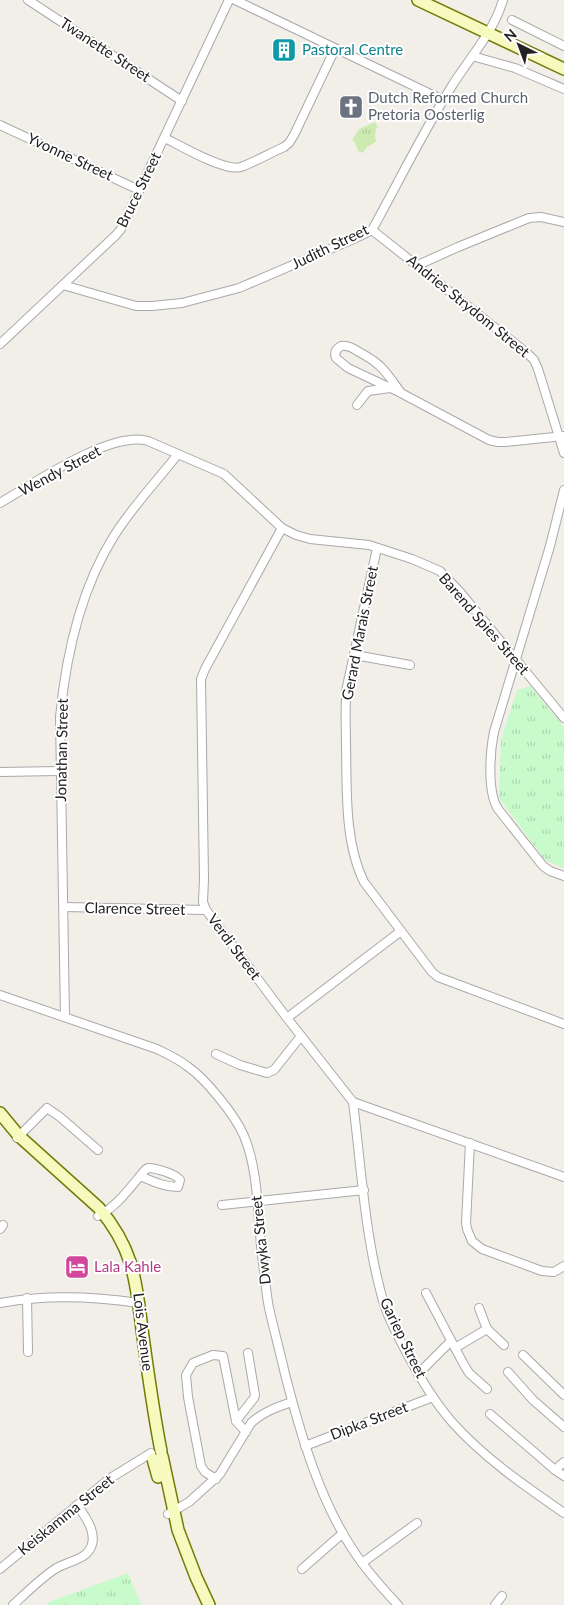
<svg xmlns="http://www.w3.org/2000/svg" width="564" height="1605" font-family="Lato,sans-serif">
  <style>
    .grass { fill: url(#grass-tufts) }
    .park { fill: url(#park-tufts) }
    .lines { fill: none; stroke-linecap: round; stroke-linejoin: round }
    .street-casing { stroke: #a9a9a9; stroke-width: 10 }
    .secondary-casing { stroke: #707d05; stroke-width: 14 }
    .street { stroke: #fff; stroke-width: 8 }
    .secondary { stroke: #f7fabf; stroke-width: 11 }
    .labels { text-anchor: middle; stroke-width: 4; stroke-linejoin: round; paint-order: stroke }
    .street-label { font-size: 15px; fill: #222; stroke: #fff }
    .culture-label { font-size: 15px; fill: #0d838f; stroke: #fff; text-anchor: start }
    .worship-label { font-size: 15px; fill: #5b616d; stroke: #fff; text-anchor: start }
    .hotel-label { font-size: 15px; fill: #b23c85; stroke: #fff; text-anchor: start }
  </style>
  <defs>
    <pattern id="grass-tufts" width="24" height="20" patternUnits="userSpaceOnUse" patternTransform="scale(1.25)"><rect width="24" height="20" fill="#cdebb0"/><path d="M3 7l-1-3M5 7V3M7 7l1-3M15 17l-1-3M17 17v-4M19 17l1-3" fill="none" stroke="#b0c997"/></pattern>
    <pattern id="park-tufts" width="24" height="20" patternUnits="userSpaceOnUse" patternTransform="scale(1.25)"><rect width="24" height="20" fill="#c8facc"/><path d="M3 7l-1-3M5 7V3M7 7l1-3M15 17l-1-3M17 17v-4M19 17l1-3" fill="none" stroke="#acd6af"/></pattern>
  </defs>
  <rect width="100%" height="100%" fill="#f2efe9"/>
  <!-- grass -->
  <polygon class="grass" points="375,122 378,128 376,129 375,138 377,141 367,147 363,153 358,151 355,142 352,140 359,129"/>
  <!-- park -->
  <g class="park">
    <polygon points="530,686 564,727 564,868 545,860 499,798 501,740 517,690"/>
    <polygon points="128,1573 141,1605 47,1605 49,1602"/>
  </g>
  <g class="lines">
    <defs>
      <g id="street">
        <polyline points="28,0 182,101"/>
        <polyline points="235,0 443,100"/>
        <polyline points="512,20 564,46"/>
        <polyline points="472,56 515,68 564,89"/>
        <polyline points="0,125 139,190"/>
        <path d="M165,138c16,8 60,34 76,29 14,-5 29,-14 43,-20l5,-4 5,-8 41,-86"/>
        <polyline points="372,230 528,354 534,360 538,369 564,453"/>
        <polyline points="418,265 458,247 529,218 541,217 564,222"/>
        <path d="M63,285l73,21h16l30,-3 57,-15 117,-50 16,-8c26,-47 50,-96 78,-141 18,-30 43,-55 53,-89"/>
        <polyline points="0,344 116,235 121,229 229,0"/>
        <path d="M401,393c-15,-21 -19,-29 -42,-41 -6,-4 -11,-7 -18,-6 -5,3 -7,7 -5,12l12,10 53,25 88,47 9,2h7l59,-6"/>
        <polyline points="357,405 368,391 390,388"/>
        <path d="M564,490l-14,56 -56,186c-4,19 -7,60 4,77l45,57 7,5 14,5"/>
        <path d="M0,503c33,-19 111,-73 148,-62l76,33 58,54 14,7 14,4 59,6 43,14 28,12 20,21 104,126"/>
        <polyline points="282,528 205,669 201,679 204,879 203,902 206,910 287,1018 353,1102 564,1177"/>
        <path d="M377,548l-31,143v9c-1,14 0,28 0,43 1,44 -2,99 18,139l68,90 6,5 126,47"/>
        <polyline points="355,655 410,665"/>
        <polyline points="0,772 60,771"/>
        <polyline points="64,907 206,910"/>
        <path d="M0,995l157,54c10,5 21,10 30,17 19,13 48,49 57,70 16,38 13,86 19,127 2,14 3,30 6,45 5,22 11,44 16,66 15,58 34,125 68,176 13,20 29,38 45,55"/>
        <path d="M65,1017l-5,-300c6,-62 20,-127 54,-181 18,-29 43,-55 64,-82"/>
        <polyline points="287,1018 401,931"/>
        <polyline points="216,1054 240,1065 267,1073 274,1070 301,1036"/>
        <path d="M353,1102c8,64 12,134 29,195 4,17 13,33 21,49 14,27 29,53 49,76 32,36 73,64 112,91"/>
        <polyline points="17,1138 47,1108 60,1117 98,1150"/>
        <polyline points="470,1143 466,1223 467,1229 472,1241 482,1249 542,1271 554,1272 564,1266"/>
        <polyline points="222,1205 364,1190"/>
        <path d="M98,1216c19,-9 34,-31 47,-46l3,-2c8,0 28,6 32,12l-2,7c-14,0 -26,-6 -38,-11"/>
        <polyline points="0,1229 3,1225"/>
        <polyline points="426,1293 463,1363 469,1373 487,1389"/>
        <polyline points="27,1298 28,1352"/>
        <path d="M0,1303c47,-9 92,-7 139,0"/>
        <polyline points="479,1308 487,1329"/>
        <polyline points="455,1348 487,1329 504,1345"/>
        <polyline points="523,1355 564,1395"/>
        <polyline points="508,1372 533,1400 564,1427"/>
        <polyline points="418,1374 451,1341"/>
        <polyline points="490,1414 555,1470 564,1462"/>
        <polyline points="236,1421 254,1398 255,1395 248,1353"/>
        <polyline points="305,1446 433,1397"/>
        <polyline points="555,1470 564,1476"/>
        <polyline points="216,1479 205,1472 201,1466 188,1397 186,1375 193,1363 213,1355 223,1356 236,1421 246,1432"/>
        <path d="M168,1514l21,-12 31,-28 31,-51c12,-11 26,-16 41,-21"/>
        <polyline points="362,1563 417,1523"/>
        <polyline points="0,1569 109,1479 151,1453"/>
        <polyline points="302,1569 343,1533"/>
        <path d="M13,1605c13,-12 27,-26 42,-36 9,-6 23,-8 31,-15 16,-15 0,-37 -9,-49"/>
        <polyline points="495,1605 502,1596"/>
      </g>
      <g id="secondary">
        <polyline points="418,0 564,69"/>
        <path d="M0,1113l19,23 80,72c39,46 37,81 45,136 5,36 10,72 17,107"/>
        <polyline points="162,1456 178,1530 196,1577 209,1605"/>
        <polyline points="153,1459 158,1477"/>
      </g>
    </defs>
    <!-- street casing -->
    <use href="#street" class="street-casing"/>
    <!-- secondary casing -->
    <use href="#secondary" class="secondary-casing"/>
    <!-- street -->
    <use href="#street" class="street"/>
    <!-- secondary -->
    <use href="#secondary" class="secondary"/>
  </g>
  <!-- icons -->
  <defs>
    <symbol id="building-square" viewBox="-11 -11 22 22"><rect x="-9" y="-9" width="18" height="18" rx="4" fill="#0f9aa8" stroke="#fff"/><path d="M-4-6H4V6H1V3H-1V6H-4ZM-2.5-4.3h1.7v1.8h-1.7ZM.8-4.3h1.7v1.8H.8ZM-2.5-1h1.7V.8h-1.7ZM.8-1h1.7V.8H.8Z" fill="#fff"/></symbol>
    <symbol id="church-square" viewBox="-11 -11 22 22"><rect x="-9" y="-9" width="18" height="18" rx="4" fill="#6b7280" stroke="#fff"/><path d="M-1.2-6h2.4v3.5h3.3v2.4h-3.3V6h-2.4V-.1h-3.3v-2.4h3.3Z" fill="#fff"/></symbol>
    <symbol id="hotel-square" viewBox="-11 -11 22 22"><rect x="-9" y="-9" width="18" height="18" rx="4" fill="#d1479c" stroke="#fff"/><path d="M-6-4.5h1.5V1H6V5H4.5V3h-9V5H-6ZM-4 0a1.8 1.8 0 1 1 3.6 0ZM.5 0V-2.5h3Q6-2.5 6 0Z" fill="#fff"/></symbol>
  </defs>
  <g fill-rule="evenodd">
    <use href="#building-square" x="270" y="36" width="28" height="28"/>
    <use href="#church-square" x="337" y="93" width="28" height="28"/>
    <use href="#hotel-square" x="63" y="1253" width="28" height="28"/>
  </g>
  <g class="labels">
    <!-- street labels -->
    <g class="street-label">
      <text transform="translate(105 50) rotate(33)" y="5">Twanette Street</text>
      <text transform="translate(70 157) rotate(25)" y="5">Yvonne Street</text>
      <text transform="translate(139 190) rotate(-64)" y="5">Bruce Street</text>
      <text transform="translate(330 247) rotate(-26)" y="5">Judith Street</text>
      <text transform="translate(468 306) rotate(39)" y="5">Andries Strydom Street</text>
      <text transform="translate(60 471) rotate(-28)" y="5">Wendy Street</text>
      <text transform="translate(484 624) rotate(49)" y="5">Barend Spies Street</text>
      <text transform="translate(360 633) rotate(-79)" y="5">Gerard Marais Street</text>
      <text transform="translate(62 750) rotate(-89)" y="5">Jonathan Street</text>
      <text transform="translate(135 909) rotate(1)" y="5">Clarence Street</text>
      <text transform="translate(234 947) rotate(53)" y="5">Verdi Street</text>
      <text transform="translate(261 1240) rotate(-96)" y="5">Dwyka Street</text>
      <text transform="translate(143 1332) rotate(83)" y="5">Lois Avenue</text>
      <text transform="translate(403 1338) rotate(64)" y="5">Gariep Street</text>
      <text transform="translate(369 1421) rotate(-21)" y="5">Dipka Street</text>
      <text transform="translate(66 1515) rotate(-39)" y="5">Keiskamma Street</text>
    </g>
    <!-- culture labels -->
    <g class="culture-label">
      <text x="302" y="55">Pastoral Centre</text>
    </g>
    <!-- worship labels -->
    <g class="worship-label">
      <text x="368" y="103">Dutch Reformed Church<tspan x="368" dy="17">Pretoria Oosterlig</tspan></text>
    </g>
    <!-- hotel labels -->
    <g class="hotel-label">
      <text x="94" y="1272">Lala Kahle</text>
    </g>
  </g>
  <!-- north arrow -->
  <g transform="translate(519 45) rotate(318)" stroke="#ffffff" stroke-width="4" paint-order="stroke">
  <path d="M0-4L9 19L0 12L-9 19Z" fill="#222222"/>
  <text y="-8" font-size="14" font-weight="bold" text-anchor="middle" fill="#222222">N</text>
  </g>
</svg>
